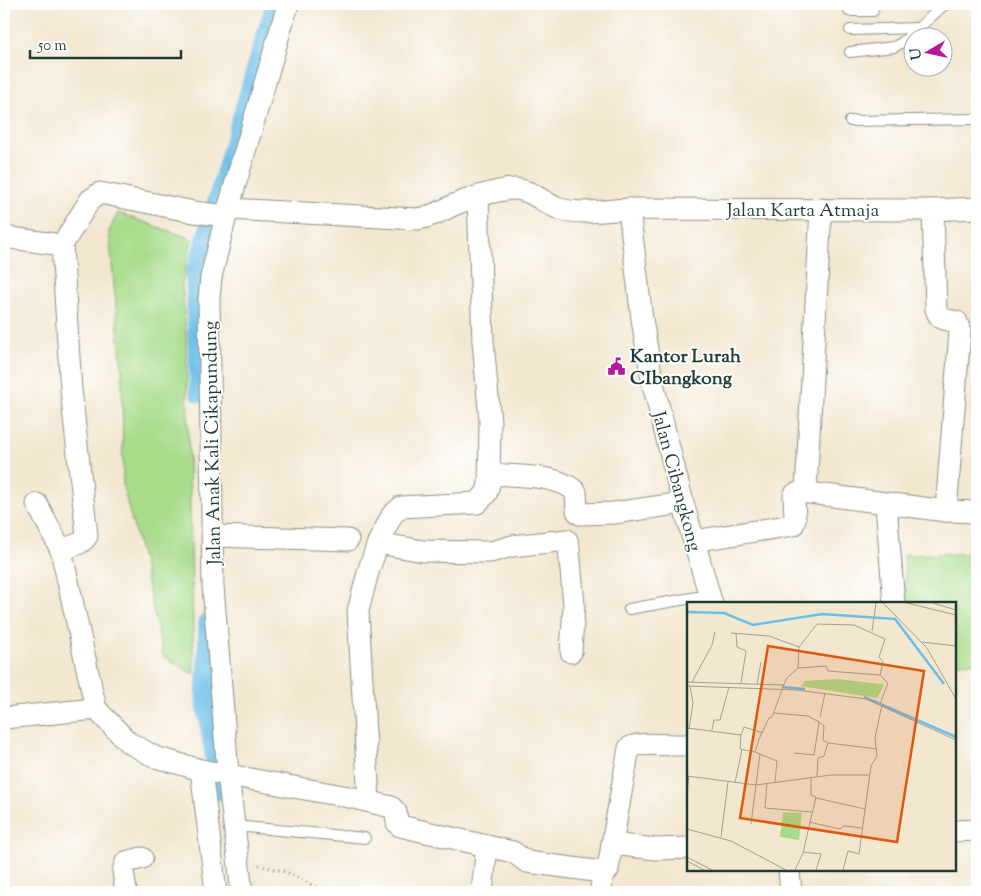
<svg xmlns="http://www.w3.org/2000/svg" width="981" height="896" font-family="'Sorts Mill Goudy',serif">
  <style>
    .green { fill: #a8dc8b; stroke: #648c60 }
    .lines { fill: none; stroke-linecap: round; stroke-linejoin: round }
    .canal { stroke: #6cbee8; stroke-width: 21 }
    .lane-casing { stroke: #899282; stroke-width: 12 }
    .street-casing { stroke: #899282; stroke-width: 23 }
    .path { stroke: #899282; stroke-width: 3; stroke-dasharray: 1 4; stroke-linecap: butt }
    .lane { stroke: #fff; stroke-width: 10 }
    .street { stroke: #fff; stroke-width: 21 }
    .labels { text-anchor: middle; stroke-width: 4; stroke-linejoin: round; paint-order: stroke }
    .street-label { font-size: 19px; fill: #1f3d34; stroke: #fff }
    .poi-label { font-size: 19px; font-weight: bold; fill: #1f3d34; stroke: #fff; text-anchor: start }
    .inset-river { fill: none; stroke: #6cbee8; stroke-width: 2.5 }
    .inset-road { fill: none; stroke: #9ea392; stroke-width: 1 }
    .view { fill: #de580e; fill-opacity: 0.15; stroke: #de580e; stroke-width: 2.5 }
    .inset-edge { fill: none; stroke: #1f3d34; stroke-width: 2.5 }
  </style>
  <rect width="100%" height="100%" fill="#fff"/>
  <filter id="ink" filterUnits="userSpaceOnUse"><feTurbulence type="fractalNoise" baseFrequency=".02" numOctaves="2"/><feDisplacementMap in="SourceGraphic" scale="10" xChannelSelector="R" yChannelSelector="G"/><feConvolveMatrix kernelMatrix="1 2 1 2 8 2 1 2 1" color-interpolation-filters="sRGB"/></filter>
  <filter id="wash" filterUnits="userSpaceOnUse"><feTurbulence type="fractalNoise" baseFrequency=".0096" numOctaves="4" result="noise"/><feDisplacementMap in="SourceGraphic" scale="20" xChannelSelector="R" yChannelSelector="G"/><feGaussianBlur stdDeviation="1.12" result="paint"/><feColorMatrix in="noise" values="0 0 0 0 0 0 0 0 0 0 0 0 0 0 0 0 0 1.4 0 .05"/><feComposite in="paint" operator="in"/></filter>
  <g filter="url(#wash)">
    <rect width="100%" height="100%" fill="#f3e7d0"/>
    <!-- green -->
    <g class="green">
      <polygon points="118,213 192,239 182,285 186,334 194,674 163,656 142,559 123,487 122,371 109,231"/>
      <polygon points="977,553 977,662 955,663 955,604 907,603 904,555"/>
    </g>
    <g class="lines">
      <!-- canal -->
      <g class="canal">
        <polyline points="200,392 196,275 276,4"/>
        <polyline points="209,622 206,700 221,790"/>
      </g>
    </g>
  </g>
  <g filter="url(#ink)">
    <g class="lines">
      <defs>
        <g id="lane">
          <polyline points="849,11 873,11"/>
          <polyline points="850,30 917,28"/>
          <polyline points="850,52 894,47 903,42 945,4 948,4"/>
          <polyline points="850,121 977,119"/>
          <polyline points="629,609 709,595"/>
          <polyline points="235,826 365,838"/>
        </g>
        <g id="street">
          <path d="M228,209l189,10c15,-2 26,-9 39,-15 16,-6 42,-15 59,-15 18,1 29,15 45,20 22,6 47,1 69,0l304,1 44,-2"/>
          <polyline points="629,209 642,319 652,380 683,503 712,604"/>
          <path d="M933,210l3,99c3,12 10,10 21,13l3,9 -14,180"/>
          <polyline points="4,237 62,245"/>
          <path d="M490,474c23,2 69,0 86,18l1,19 3,3 34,-1 69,-10"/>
          <polyline points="806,492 821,209"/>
          <polyline points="37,504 61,550"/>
          <polyline points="886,504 894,604"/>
          <polyline points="213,536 348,540"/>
          <polyline points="694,541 793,525 795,519 794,496 795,494 802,492 946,511 977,512"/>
          <polyline points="378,543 423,551 483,552 491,552 512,546 567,540 569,549 574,605 571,652"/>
          <path d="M96,709l-35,-159c9,-4 21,-5 26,-14l-16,-146 -9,-145 28,-45 10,-7 94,19 32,4"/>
          <polyline points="4,718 96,709 128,742 155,757 201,770 354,798 391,807 396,812 397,823 400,826 513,852 527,862 602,872 608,870 612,844 656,849 688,848"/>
          <polyline points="201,770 216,892"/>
          <polyline points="369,801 358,611 368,572 378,543 392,515 401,507 477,503 486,494 489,485 490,421 483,341 478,197"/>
          <polyline points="955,831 977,830"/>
          <path d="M612,844l17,-96c8,-7 46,-2 59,-3"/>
          <polyline points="789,870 791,892"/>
          <polyline points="126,892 123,871 126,862 142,858"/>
          <polyline points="242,892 228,774 213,586 209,299 211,277 226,216 288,4"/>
          <polyline points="482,892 487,846"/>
          <polyline points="601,892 602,872"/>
        </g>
      </defs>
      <!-- lane casing -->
      <use href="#lane" class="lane-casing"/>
      <!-- street casing -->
      <use href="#street" class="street-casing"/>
      <!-- path -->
      <polyline class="path" points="259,865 286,872 326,892"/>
      <!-- lane -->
      <use href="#lane" class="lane"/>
      <!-- street -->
      <use href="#street" class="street"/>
    </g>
  </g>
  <!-- icons -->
  <defs>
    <symbol id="civic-bare" viewBox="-9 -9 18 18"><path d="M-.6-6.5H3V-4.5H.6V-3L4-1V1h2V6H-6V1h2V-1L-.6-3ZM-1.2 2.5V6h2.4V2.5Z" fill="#b5179e" stroke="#fff" stroke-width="2.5" paint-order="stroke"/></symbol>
  </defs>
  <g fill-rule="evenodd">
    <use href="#civic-bare" x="604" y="354" width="25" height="25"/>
  </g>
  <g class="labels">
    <!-- street labels -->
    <g class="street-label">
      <text x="803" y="216">Jalan Karta Atmaja</text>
      <text transform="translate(211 443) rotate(-91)" y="7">Jalan Anak Kali Cikapundung</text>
      <text transform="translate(678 481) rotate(75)" y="7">Jalan Cibangkong</text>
    </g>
    <!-- poi labels -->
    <g class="poi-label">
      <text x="630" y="362">Kantor Lurah<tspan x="630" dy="22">CIbangkong</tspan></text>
    </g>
  </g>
  <!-- overview -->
  <g transform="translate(687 602)">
    <rect width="269" height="269" fill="#f3e7d0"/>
    <path d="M149,77l45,5 3,1 -7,13 -76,-12 4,-5zM96,210l19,1 -3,27 -19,-3z" fill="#a8dc8b"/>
    <path class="inset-river" d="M0,10l37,1 29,12 69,-11 73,5 49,65M95,85l23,2M177,95l92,40"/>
    <path class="inset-road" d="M196,1l44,45 29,51M220,1l49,12M246,1l23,7M185,29l4,-28M44,31l38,3 30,11M49,31l1,14 9,4 -5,32M235,40l34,4M111,66l28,-2 2,5 52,4 8,8 -8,21M0,80l97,3M5,80l20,-37 3,-13M70,82l4,-22M0,84l110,4 69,9 90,41M87,111l34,3 11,6 5,4 -1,14 5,3M133,115l5,-24M0,126l54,7 -1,14 15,3M2,127l4,-26 -3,-17M25,128l2,-10h6l9,-33M54,133l3,-8 19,6M141,141l49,6M107,151l20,2 5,-33M73,152l17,7 -2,21M0,174l69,9 75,-10h39M130,174l1,-18 6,-2 4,-13M48,181l7,-34M80,181l-2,25 47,4M0,189l2,-15M129,196l49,11M122,220l31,7 4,-3 18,2M64,222l9,-70 -5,-2 4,-13 10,-21 3,-1 14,-38 12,-11 1,-21 18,-23 37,1 31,14 -6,18 4,5 -3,13M0,227l44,12 55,29M34,235l7,-55M116,250l18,2 -5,16M0,255l25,13M0,259l17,9M108,268l8,-17 13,-56 -5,-2v-18M156,268l5,-19 11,3 12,-88 6,-10 -2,-18 7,-33"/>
    <path class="view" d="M81,44l156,25 -27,171 -157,-24z"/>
    <rect width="269" height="269" class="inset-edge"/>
  </g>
  <!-- margin -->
  <rect width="981" height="896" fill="none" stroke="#fff" stroke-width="20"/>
  <!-- north arrow -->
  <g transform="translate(928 52) rotate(261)"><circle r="24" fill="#ffffff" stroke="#a5b1ae"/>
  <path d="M0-4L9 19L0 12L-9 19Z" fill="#b5179e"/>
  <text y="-8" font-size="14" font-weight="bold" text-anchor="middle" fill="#1f3d34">U</text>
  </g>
  <!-- scale -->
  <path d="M30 50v8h151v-8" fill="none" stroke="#1f3d34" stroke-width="2.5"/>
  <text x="38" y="50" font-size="15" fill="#1f3d34" stroke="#ffffff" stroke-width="4" paint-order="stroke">50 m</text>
</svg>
